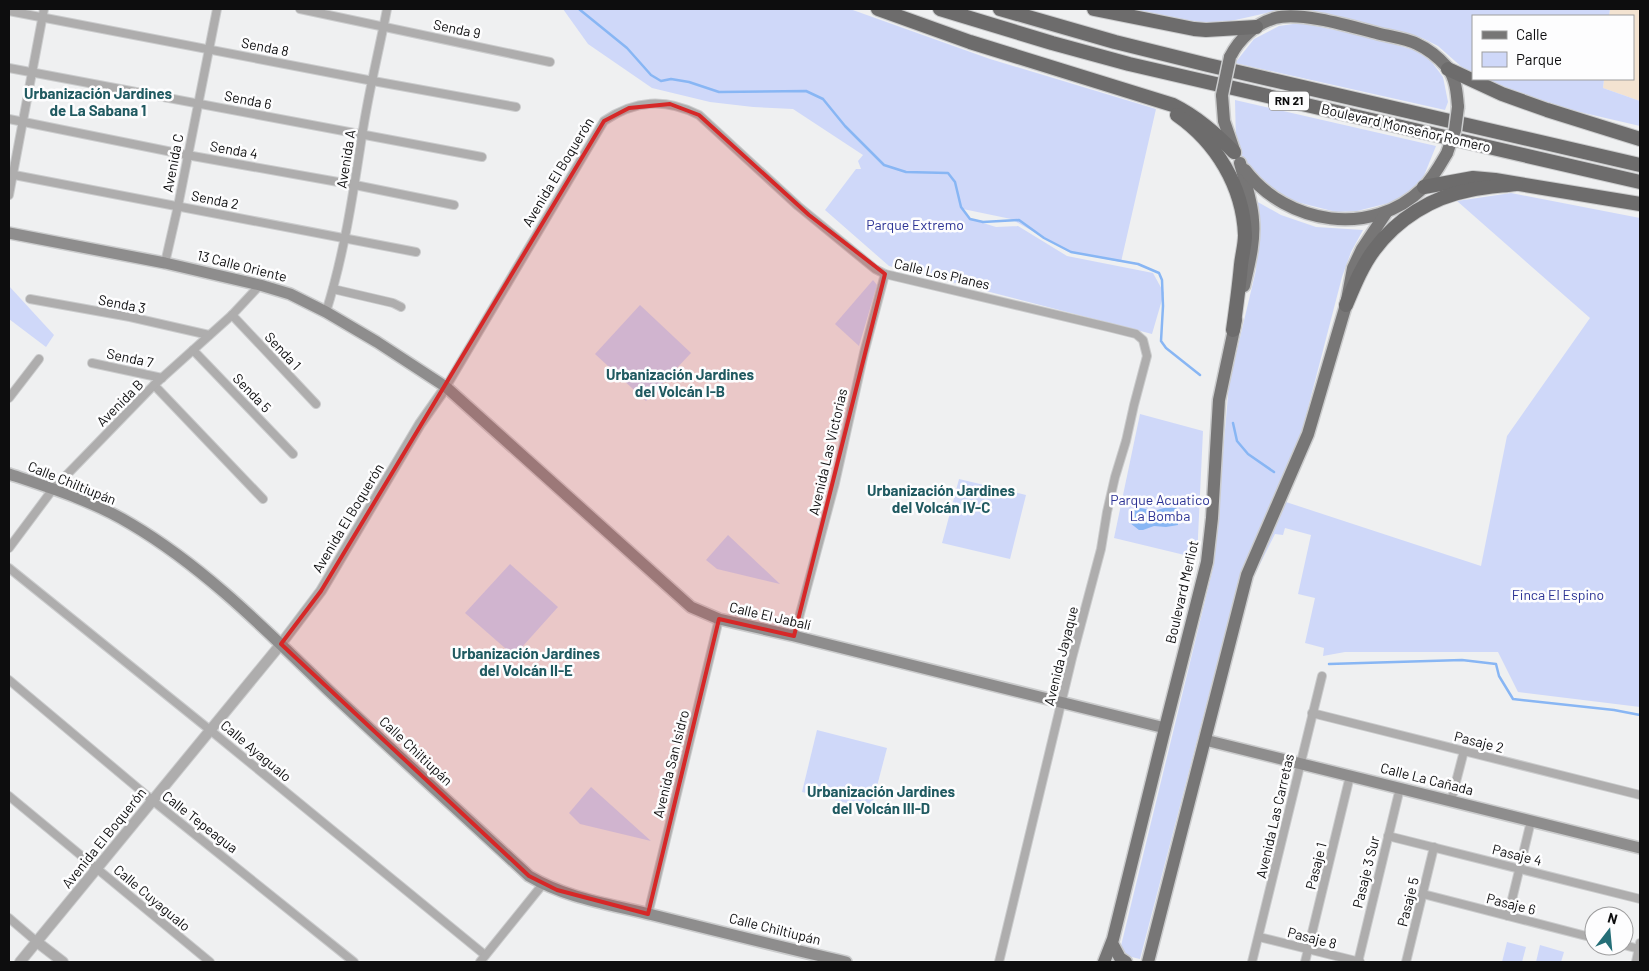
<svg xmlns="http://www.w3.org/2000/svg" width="1649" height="971" font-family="Barlow,sans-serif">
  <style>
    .industrial { fill: #f3e3d1 }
    .green { fill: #cfd8f9 }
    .water { fill: #88b6f4 }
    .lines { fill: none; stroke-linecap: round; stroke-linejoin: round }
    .stream { stroke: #88b6f4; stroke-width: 2.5 }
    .minor-casing { stroke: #cbcccd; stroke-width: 10 }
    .tertiary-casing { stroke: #cbcccd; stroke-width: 12 }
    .secondary-casing { stroke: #cbcccd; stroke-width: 14 }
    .primary-casing { stroke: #cbcccd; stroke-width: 15 }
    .trunk-casing { stroke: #cbcccd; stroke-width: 16 }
    .minor { stroke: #aeadad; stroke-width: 8 }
    .tertiary { stroke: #aeadad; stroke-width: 10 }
    .secondary { stroke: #8e8d8d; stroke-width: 11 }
    .primary { stroke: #777676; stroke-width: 12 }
    .trunk { stroke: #6d6c6c; stroke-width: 14 }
    .primary-bridge-casing { stroke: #cbcccd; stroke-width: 15; stroke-linecap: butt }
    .primary-bridge { stroke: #777676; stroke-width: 12 }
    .marked { fill: #d62828; fill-opacity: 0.2; stroke: #d62828; stroke-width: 4; stroke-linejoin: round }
    .labels { text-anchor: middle; stroke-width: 5; stroke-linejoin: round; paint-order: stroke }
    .shield { fill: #fdfdfe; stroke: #555556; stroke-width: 1 }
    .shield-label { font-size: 12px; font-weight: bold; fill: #0d0d0e }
    .street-label { font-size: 14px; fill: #0d0d0e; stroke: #fdfdfe }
    .park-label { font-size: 14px; fill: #2b3294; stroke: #fdfdfe }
    .neighbourhood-label { font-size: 15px; font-weight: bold; fill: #205a61; stroke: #fdfdfe }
  </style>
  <rect width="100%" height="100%" fill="#eff0f1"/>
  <!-- industrial -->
  <polygon class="industrial" points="1610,9 1640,9 1640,101 1603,88 1604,79 1633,79 1633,16 1609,16"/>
  <!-- green -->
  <g class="green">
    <polygon points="563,9 850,9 990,59 1156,109 1121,262 1069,252 1011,219 963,209 970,219 996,227 1018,226 1067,256 1153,273 1164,293 1152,334 889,266 825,210 856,169 861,169 858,161 863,155 793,109 753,107 710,102 652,88 588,44"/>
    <polygon points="1132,9 1284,9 1222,23 1201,24"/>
    <polygon points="1305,9 1610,9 1609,16 1473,16 1473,75 1464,69 1438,46 1422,38"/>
    <polygon points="1300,23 1370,37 1417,51 1431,61 1443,77 1448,102 1445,110 1235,63 1254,39 1279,26"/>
    <polygon points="1478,79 1604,79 1603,88 1640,101 1640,126 1554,106"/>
    <polygon points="1235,100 1436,146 1423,178 1410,191 1393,202 1357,211 1336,212 1289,200 1249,170 1236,144"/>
    <polygon points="1511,193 1640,218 1640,707 1518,692 1498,652 1345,652 1323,656 1324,648 1305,643 1315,598 1298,594 1311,535 1285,528 1283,535 1275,534 1252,580 1251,576 1286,502 1481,566 1507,436 1590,318 1457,201"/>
    <polygon points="1256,201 1281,215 1316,227 1363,230 1351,252 1342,277 1301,435 1239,580 1140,959 1119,954 1213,568 1229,384 1256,270 1259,221"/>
    <polygon points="873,280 877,285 859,346 835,324"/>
    <polygon points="9,286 54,335 46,347 9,319"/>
    <polygon points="640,305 691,353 646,401 595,354"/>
    <polygon points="1140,414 1203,431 1197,558 1114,538"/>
    <polygon points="959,479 1026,495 1010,559 942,543"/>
    <polygon points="728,535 780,584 717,569 706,560"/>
    <polygon points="510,564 558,607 514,656 465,613"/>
    <polygon points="817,730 887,748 871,809 802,792"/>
    <polygon points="591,787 651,841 580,824 569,813"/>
    <polygon points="1507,942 1526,947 1522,962 1502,962"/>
    <polygon points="1540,945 1564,952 1561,962 1536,962"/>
  </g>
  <!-- water -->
  <polygon class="water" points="1136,508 1141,508 1154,511 1164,508 1177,508 1178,525 1166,527 1154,526 1143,530 1139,530 1130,523 1130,513"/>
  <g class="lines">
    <!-- stream -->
    <g class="stream">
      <polyline points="579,9 627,48 651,75 661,81 671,79 689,82 719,92 806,91 823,99 845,126 884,165 906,172 948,173 955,182 961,207 970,219 983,222 1019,220 1044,238 1071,252 1138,264 1159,273 1162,280 1163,306 1161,341 1166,348 1200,375"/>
      <polyline points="1233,423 1237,441 1248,454 1274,472"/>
      <polyline points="1329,664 1462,660 1496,664 1499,676 1513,699 1614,710 1640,715"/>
    </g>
    <defs>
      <g id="minor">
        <polyline points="300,9 550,62"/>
        <polyline points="9,11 373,81 516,107"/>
        <polyline points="9,68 482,157"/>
        <polyline points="9,119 187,155 355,185 454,205"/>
        <polyline points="9,174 416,252"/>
        <polyline points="9,195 44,9"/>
        <polyline points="165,263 178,206 217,9"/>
        <polyline points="333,289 393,303 401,307"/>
        <polyline points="30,299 130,317 209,335"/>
        <path d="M326,312c18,-57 27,-117 36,-176 6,-42 17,-85 25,-127"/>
        <polyline points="232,315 316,404"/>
        <polyline points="193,350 293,454"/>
        <polyline points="92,363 162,378"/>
        <polyline points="154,385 263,499"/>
        <path d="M446,387l158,-266c31,-21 61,-23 95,-6l99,91 77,63 10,5 223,53 28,7 7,6 4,16 -13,49 -8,36 -11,36 -8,35 -6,37 -29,109 -73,304"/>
        <polyline points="9,398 39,359"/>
        <polyline points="9,548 53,489 154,385 232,315 260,285"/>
        <polyline points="9,568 210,730 485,955"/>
        <polyline points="794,636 835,483 864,353 885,274"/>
        <polyline points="9,680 152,800 354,962"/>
        <polyline points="1312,713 1640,795"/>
        <polyline points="9,796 210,962"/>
        <polyline points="1451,801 1464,751"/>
        <polyline points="1388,836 1640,899"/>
        <polyline points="1423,894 1594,938"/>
        <polyline points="648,914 719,619"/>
        <polyline points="1508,916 1531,821"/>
        <polyline points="9,918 37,942"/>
        <polyline points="1259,937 1360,962"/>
        <polyline points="1624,945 1639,949"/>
        <polyline points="480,962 543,884"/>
        <polyline points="1252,962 1322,676"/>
        <polyline points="1305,962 1350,776"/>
        <polyline points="1358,962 1400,788"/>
        <polyline points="1406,962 1434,847"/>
        <polyline points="1636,962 1640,943"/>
      </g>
      <g id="tertiary">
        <polyline points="37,942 63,962"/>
        <polyline points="20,962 281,644 321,591 420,424 446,387"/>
      </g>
      <g id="secondary">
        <polyline points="9,233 165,263 260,285 290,294 326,312 377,342 446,387 691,607 719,619 794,636 1165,728"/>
        <path d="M9,474c42,14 84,27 122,50 73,43 135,106 196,165 67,63 135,125 202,187 39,23 81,28 124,39 64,16 128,32 193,47"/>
        <polyline points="1205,740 1640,848"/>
      </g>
      <g id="primary">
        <path d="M1230,57c9,-18 25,-33 45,-39 26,-7 78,9 105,16 12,3 26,4 37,10 11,5 22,14 30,23 9,11 10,27 11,40"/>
        <polyline points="1222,95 1224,121 1235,153"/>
        <path d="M1240,163c5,19 12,38 13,57 2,22 -4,44 -9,66"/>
        <path d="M1245,170c42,55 127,68 178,18 10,-10 17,-23 24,-35"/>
        <polyline points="1112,943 1120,958 1126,962"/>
        <polyline points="1104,962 1113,939 1165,728 1207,562 1212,518 1219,400 1236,320"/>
        <polyline points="1148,962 1247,575 1308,434 1346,305 1353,268 1362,249 1386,213"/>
      </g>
      <g id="trunk">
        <path d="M878,9l92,33 203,63c24,12 42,28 61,47"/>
        <polyline points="940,9 1052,43 1129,64 1640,182"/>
        <polyline points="1000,9 1115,42 1208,65 1640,165"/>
        <polyline points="1094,9 1194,29 1206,30 1256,27"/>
        <polyline points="1448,69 1502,94 1547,110 1640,139"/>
        <path d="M1177,115c39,27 66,71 68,120 0,10 -3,20 -4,30 -2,22 -5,44 -8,65"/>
        <polyline points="1424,187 1473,178 1495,180 1640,204"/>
        <path d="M1346,305c8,-19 16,-39 28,-55 23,-31 58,-53 96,-60 15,-3 30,-4 46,-6"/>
      </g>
    </defs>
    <!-- minor casing -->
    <use href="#minor" class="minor-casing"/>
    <!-- tertiary casing -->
    <use href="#tertiary" class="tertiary-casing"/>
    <!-- secondary casing -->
    <use href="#secondary" class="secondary-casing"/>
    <!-- primary casing -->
    <use href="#primary" class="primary-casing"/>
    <!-- trunk casing -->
    <use href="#trunk" class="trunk-casing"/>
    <!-- minor -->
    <use href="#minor" class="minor"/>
    <!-- tertiary -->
    <use href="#tertiary" class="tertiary"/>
    <!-- secondary -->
    <use href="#secondary" class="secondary"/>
    <!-- primary -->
    <use href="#primary" class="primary"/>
    <!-- trunk -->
    <use href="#trunk" class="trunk"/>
    <defs>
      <g id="primary-bridge">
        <polyline points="1222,95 1230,57"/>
        <polyline points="1447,153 1455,130 1458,107"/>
      </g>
    </defs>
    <!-- primary-bridge casing -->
    <use href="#primary-bridge" class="primary-bridge-casing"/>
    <!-- primary-bridge -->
    <use href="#primary-bridge" class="primary-bridge"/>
  </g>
  <!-- marked area -->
  <path class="marked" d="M670,104l29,11 110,100 76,59 -91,362 -75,-17 -71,295 -91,-24 -28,-14 -248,-232 40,-53 283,-470 25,-13z"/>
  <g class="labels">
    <!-- shield labels -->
    <rect class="shield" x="1269" y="91.5" width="40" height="19" rx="4"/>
    <g class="shield-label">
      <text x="1289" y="105">RN 21</text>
    </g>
    <!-- street labels -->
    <g class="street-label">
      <text transform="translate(457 29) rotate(12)" y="5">Senda 9</text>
      <text transform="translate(265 47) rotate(11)" y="5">Senda 8</text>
      <text transform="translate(248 100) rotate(11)" y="5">Senda 6</text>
      <text transform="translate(1406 128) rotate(13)" y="5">Boulevard Monseñor Romero</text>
      <text transform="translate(234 150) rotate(10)" y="5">Senda 4</text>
      <text transform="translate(346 159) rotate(-81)" y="5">Avenida A</text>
      <text transform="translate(173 163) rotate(-79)" y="5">Avenida C</text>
      <text transform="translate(558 172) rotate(-59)" y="5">Avenida El Boquerón</text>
      <text transform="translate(215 200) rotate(11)" y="5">Senda 2</text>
      <text transform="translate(242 266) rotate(14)" y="5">13 Calle Oriente</text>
      <text transform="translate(942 274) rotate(13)" y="5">Calle Los Planes</text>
      <text transform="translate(122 304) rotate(11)" y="5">Senda 3</text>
      <text transform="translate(283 351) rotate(47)" y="5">Senda 1</text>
      <text transform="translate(130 358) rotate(12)" y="5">Senda 7</text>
      <text transform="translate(252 393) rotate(46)" y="5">Senda 5</text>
      <text transform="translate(120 403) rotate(-45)" y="5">Avenida B</text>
      <text transform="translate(828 452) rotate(-77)" y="5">Avenida Las Victorias</text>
      <text transform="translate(72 483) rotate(22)" y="5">Calle Chiltiupán</text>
      <text transform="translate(348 518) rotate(-59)" y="5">Avenida El Boquerón</text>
      <text transform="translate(1182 592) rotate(-77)" y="5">Boulevard Merliot</text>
      <text transform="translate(770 616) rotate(13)" y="5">Calle El Jabalí</text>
      <text transform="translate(1061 656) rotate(-76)" y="5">Avenida Jayaque</text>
      <text transform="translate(1479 742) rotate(14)" y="5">Pasaje 2</text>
      <text transform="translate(256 751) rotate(40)" y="5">Calle Ayagualo</text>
      <text transform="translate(416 751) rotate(43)" y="5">Calle Chiltiupán</text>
      <text transform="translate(671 764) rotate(-76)" y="5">Avenida San Isidro</text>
      <text transform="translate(1427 779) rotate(14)" y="5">Calle La Cañada</text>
      <text transform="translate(1275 816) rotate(-77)" y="5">Avenida Las Carretas</text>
      <text transform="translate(200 822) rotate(38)" y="5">Calle Tepeagua</text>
      <text transform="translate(104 838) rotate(-51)" y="5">Avenida El Boquerón</text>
      <text transform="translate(1517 855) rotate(14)" y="5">Pasaje 4</text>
      <text transform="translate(1316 866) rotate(-76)" y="5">Pasaje 1</text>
      <text transform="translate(1366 872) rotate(-76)" y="5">Pasaje 3 Sur</text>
      <text transform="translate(152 898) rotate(40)" y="5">Calle Cuyagualo</text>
      <text transform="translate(1408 902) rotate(-76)" y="5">Pasaje 5</text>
      <text transform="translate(1511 904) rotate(14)" y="5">Pasaje 6</text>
      <text transform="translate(775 929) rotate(14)" y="5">Calle Chiltiupán</text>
      <text transform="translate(1312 938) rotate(14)" y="5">Pasaje 8</text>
    </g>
    <!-- park labels -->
    <g class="park-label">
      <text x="915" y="230">Parque Extremo</text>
      <text x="1160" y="505">Parque Acuatico<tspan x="1160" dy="16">La Bomba</tspan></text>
      <text x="1558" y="600">Finca El Espino</text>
    </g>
    <!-- neighbourhood labels -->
    <g class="neighbourhood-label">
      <text x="98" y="99">Urbanización Jardines<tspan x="98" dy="17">de La Sabana 1</tspan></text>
      <text x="680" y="380">Urbanización Jardines<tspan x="680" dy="17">del Volcán I-B</tspan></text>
      <text x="941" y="496">Urbanización Jardines<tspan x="941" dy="17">del Volcán IV-C</tspan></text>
      <text x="526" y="659">Urbanización Jardines<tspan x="526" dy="17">del Volcán II-E</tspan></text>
      <text x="881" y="797">Urbanización Jardines<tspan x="881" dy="17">del Volcán III-D</tspan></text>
    </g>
  </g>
  <!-- border -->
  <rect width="1649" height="971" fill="none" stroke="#0d0d0e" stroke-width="20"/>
  <!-- legend -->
  <rect x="1472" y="15" width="162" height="65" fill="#fdfdfe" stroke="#9d9d9e"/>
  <rect x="1482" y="31" width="25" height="8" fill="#777676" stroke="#9d9d9e"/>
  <text x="1516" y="40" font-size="15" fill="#0d0d0e">Calle</text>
  <rect x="1482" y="52" width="25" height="15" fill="#cfd8f9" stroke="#9d9d9e"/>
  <text x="1516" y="65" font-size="15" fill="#0d0d0e">Parque</text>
  <!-- north arrow -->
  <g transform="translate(1609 931) rotate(16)"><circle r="24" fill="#fdfdfe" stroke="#9d9d9e"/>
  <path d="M0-4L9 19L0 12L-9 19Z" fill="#246e77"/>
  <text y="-8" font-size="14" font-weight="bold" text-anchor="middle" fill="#0d0d0e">N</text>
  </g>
</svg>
